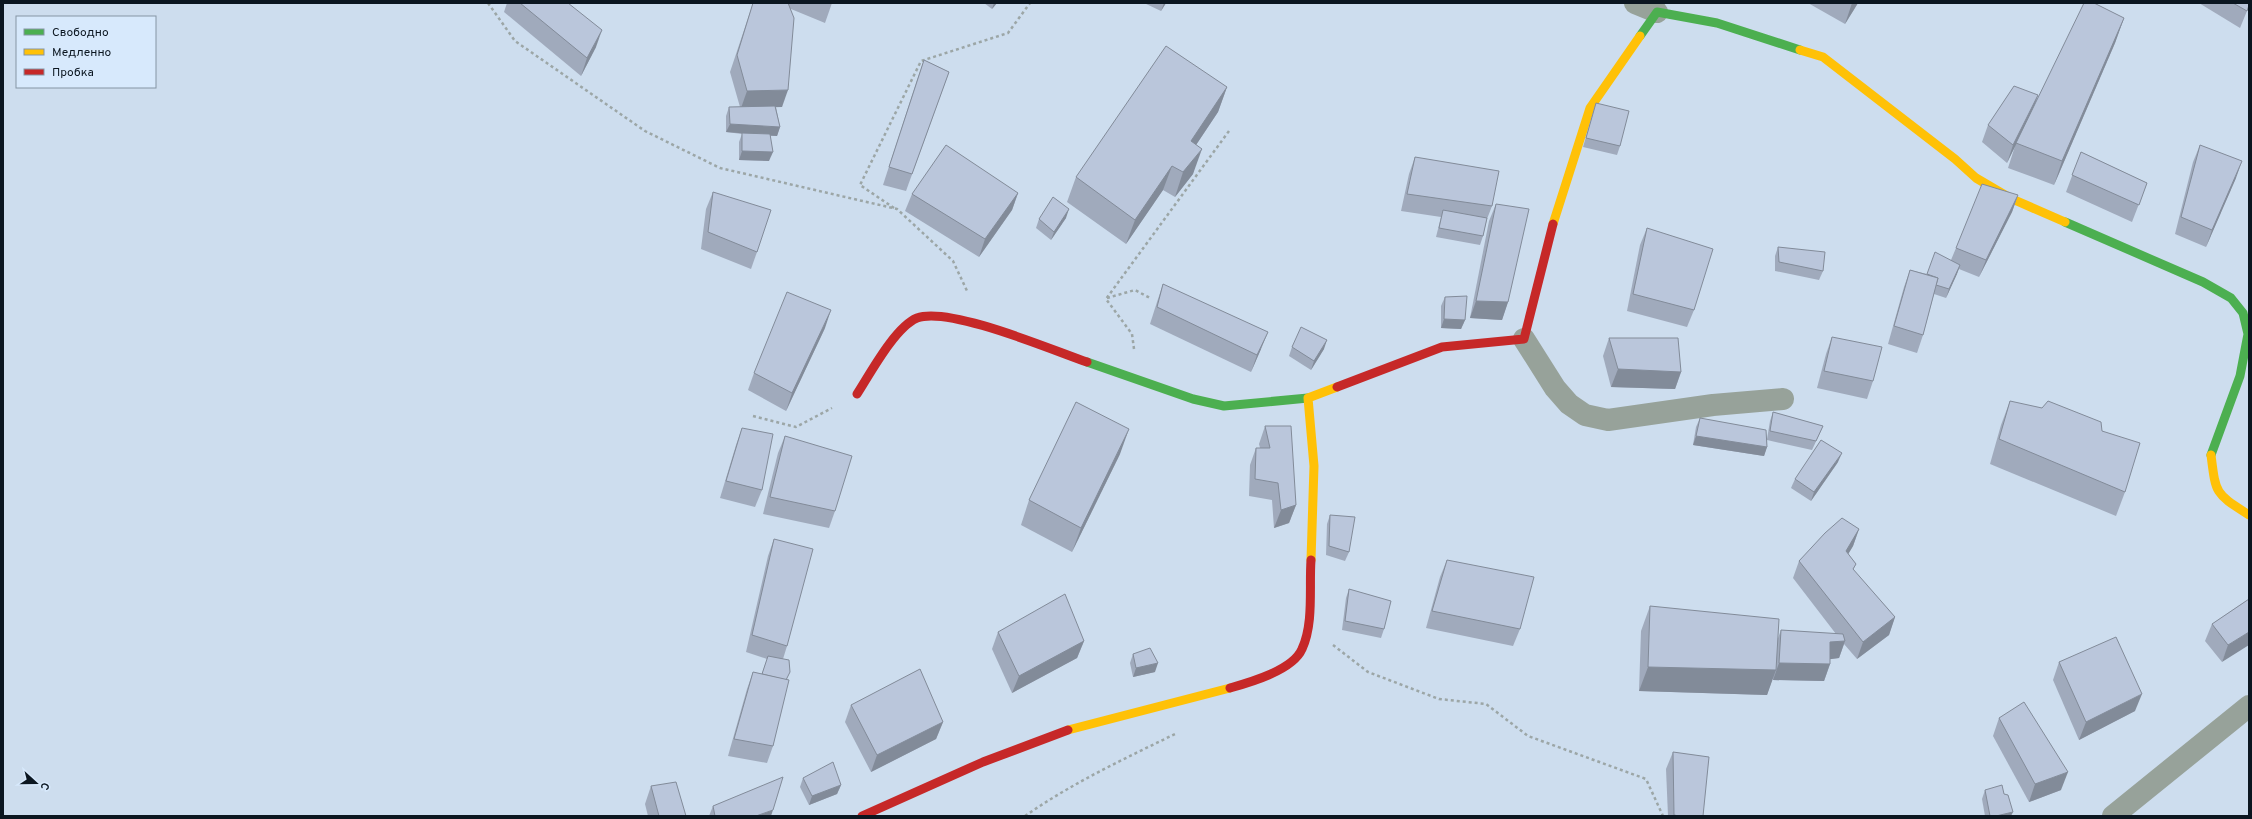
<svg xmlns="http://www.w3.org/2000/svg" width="2252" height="819" font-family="Overpass,sans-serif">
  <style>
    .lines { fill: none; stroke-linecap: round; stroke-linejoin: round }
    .path { stroke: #9ca6a6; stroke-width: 2.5; stroke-dasharray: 3 3; stroke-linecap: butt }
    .street { stroke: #97a29a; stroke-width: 22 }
    .fast { stroke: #4caf50; stroke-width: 9 }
    .slow { stroke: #ffc107; stroke-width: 9 }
    .jam { stroke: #c62828; stroke-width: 9 }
    .wall { fill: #a0aabc }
    .shaded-wall { fill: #828b99 }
    .building { fill: #bac6db; stroke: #828b99 }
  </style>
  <rect width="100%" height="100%" fill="#cdddee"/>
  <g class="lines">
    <!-- path -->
    <g class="path">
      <polyline points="488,3 515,41 645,131 720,168 897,209 953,261 968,293"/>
      <polyline points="894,208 860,185 921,61 1008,33 1030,3"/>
      <polyline points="1107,298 1135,290 1150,298"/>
      <polyline points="1134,349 1132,334 1106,299 1229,131"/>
      <polyline points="753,416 796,427 832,408"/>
      <polyline points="1333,645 1368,672 1439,699 1486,704 1528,736 1646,779 1663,816"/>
      <path d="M1025,816c47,-33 101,-58 152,-83"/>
    </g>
    <!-- street -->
    <g class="street">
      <polyline points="1635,3 1657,12"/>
      <polyline points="1524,339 1555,388 1569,404 1585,415 1608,420 1713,405 1783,399"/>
      <polyline points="2113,816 2249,706"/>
    </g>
    <!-- fast -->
    <g class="fast">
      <polyline points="1640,36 1657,12 1717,23 1800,50"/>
      <polyline points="2065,222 2203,282 2231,298 2243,313 2248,334 2240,376 2211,455"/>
      <polyline points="1087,362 1193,399 1224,406 1308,398"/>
    </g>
    <!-- slow -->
    <g class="slow">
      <polyline points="1800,50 1823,57 1955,159 1976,178 2010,198 2065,222"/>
      <polyline points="1553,224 1590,108 1640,36"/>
      <path d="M2211,455c5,40 4,38 38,60"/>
      <polyline points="1311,560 1314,466 1308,398 1337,387"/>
      <polyline points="1068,730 1230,688"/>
    </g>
    <!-- jam -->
    <g class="jam">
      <polyline points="1337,387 1442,347 1524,339 1553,224"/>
      <path d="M857,394c13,-20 38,-67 60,-76 32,-12 135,32 170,44"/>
      <path d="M1230,688c21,-6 63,-18 72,-39 12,-26 7,-61 9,-89"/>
      <polyline points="862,816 983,762 1068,730"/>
    </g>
  </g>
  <!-- wall -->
  <g class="wall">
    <polygon points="507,3 568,3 596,47 581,76 504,12"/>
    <polygon points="753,3 832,3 825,23 791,9 782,107 776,107 780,127 777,136 770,136 769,161 739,160 739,142 742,134 726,132 726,116 729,107 740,107 730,72"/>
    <polygon points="984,3 997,3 992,9"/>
    <polygon points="1144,3 1166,3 1161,11"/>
    <polygon points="1808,3 1858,3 1845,24"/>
    <polygon points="2199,3 2249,3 2249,6 2240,28"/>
    <polygon points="2124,18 2115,43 2054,185 2008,168 2016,143 2021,133 2007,163 1982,142 1988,125 2038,95 2034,108"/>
    <polygon points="924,60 949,72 906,191 883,185 918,77"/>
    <polygon points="1227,87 1218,112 1196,145 1193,174 1175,197 1163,190 1126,244 1067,202 1076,177"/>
    <polygon points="1596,103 1620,146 1617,155 1583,147"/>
    <polygon points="2200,145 2236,178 2206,247 2175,234 2193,162"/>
    <polygon points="2081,152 2147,183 2132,222 2066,192"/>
    <polygon points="1415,157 1492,206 1487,219 1483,236 1480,245 1436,237 1441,217 1401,211 1409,174"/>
    <polygon points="713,192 757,252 751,269 701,249 706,209"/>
    <polygon points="1018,193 1012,210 979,257 905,211 912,194"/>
    <polygon points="2018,195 2012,212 1979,277 1959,269 1946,298 1934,294 1923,335 1917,353 1888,344 1904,287 1910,270 1927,274 1951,260 1956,248"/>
    <polygon points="1496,204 1508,302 1502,320 1470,318 1489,221"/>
    <polygon points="1066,218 1051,240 1036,228 1039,219"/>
    <polygon points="1647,228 1694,310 1687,327 1627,311 1640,245"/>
    <polygon points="1778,247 1823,271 1819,280 1775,271 1775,256"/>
    <polygon points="1163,284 1261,349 1251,372 1150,324 1157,302"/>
    <polygon points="1445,297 1465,320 1461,329 1441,328 1441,306"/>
    <polygon points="825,328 786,411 748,390 754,373"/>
    <polygon points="1832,337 1873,381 1867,399 1817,388 1826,354"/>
    <polygon points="1609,338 1681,372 1675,389 1611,387 1603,356"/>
    <polygon points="1292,347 1324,349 1311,370 1289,356"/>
    <polygon points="2010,401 2102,431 2125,492 2116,516 1990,464 2001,425"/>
    <polygon points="1773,412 1823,426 1819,435 1812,450 1767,440 1767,447 1764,456 1693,445 1696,427 1700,418 1767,439 1770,421"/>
    <polygon points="1265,426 1296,505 1289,523 1274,528 1272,500 1249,496 1250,465 1256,448 1260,448 1259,444"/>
    <polygon points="742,428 762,490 755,507 720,498 736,445"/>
    <polygon points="785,436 835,511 829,528 763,514 778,453"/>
    <polygon points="1120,454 1072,552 1021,525 1029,500"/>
    <polygon points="1838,462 1811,501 1791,488 1795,479"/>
    <polygon points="1330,515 1349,552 1345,561 1326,555 1327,524"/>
    <polygon points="1859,529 1853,546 1848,554 1856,564 1853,570 1895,617 1889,635 1857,659 1844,644 1839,658 1830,659 1830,664 1824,681 1773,680 1773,677 1767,695 1639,691 1641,631 1650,606 1778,638 1781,630 1836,634 1793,578 1799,561"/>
    <polygon points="774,539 787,646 783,659 787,680 773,746 767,763 728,756 747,689 753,672 762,674 767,659 746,652 768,556"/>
    <polygon points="1447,560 1520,629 1513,646 1426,628 1440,577"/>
    <polygon points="1349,589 1384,629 1381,638 1342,630 1346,598"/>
    <polygon points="2249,599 2222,662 2205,641 2212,624"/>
    <polygon points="998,632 1084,641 1077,658 1012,693 992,649"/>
    <polygon points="1133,654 1155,672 1133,677 1130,663"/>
    <polygon points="2059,662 2135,711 2079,740 2053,680"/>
    <polygon points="851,705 943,722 936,739 871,772 845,722"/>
    <polygon points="1999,718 2061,790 2029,802 1993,736"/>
    <polygon points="1673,752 1703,816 1668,816 1666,769"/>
    <polygon points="803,778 841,785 837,794 809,805 800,787"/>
    <polygon points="651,786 686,816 648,816 645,804"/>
    <polygon points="1985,790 2004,794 2011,816 1985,816 1982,799"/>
    <polygon points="713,806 771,816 709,816"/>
  </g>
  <!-- shaded-wall -->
  <g class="shaded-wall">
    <polygon points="994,3 997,3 992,9"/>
    <polygon points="1164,3 1166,3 1161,11"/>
    <polygon points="1852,3 1858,3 1845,24"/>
    <polygon points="2124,18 2115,43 2054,185 2062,161"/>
    <polygon points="602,30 596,47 581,76 587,58"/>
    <polygon points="1227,87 1218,112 1182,166 1191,141"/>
    <polygon points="788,90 782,107 741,108 747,91"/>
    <polygon points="2038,95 2032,112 2007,163 2013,145"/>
    <polygon points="730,124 780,127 777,136 726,132"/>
    <polygon points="1202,149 1193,174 1175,197 1183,172"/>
    <polygon points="742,151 773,152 769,161 739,160"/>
    <polygon points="2242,161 2236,178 2206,247 2212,230"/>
    <polygon points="1172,166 1163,190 1126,244 1135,220"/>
    <polygon points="1018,193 1012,210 979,257 985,239"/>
    <polygon points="2018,195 2012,212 1979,277 1986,260"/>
    <polygon points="1069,209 1066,218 1051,240 1054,232"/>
    <polygon points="1960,265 1957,274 1946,298 1949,289"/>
    <polygon points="1476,301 1508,302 1502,320 1470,318"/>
    <polygon points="831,310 825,328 786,411 792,393"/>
    <polygon points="1444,319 1465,320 1461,329 1441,328"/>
    <polygon points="1268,332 1261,349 1251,372 1257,355"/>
    <polygon points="1327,340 1324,349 1311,370 1314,361"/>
    <polygon points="1618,369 1681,372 1675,389 1611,387"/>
    <polygon points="1129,429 1120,454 1072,552 1081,528"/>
    <polygon points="1696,436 1767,447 1764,456 1693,445"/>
    <polygon points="1842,453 1838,462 1811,501 1814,492"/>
    <polygon points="1296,505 1289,523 1274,528 1281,510"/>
    <polygon points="1859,529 1853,546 1840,568 1846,551"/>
    <polygon points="1895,617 1889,635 1857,659 1863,642"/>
    <polygon points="2249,632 2249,645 2222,662 2228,645"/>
    <polygon points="1084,641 1077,658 1012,693 1019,676"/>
    <polygon points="1845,641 1839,658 1824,660 1830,642"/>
    <polygon points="1158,663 1155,672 1133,677 1136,668"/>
    <polygon points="1779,663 1830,664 1824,681 1773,680"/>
    <polygon points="1648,667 1776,670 1767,695 1639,691"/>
    <polygon points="2142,694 2135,711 2079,740 2086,722"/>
    <polygon points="943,722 936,739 871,772 877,755"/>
    <polygon points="2068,772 2061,790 2029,802 2035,784"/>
    <polygon points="841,785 837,794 809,805 812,796"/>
    <polygon points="773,810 771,816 756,816"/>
    <polygon points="2013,812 2011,816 1996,816"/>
  </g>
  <!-- building -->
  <g class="building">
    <polygon points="520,3 568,3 602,30 587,58"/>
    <polygon points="753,3 788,3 794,18 788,90 747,91 737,55"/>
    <polygon points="2084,3 2094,3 2124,18 2062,161 2016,143"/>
    <polygon points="2233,3 2249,3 2249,5 2247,11"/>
    <polygon points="1166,46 1227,87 1191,141 1202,149 1183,172 1172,166 1135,220 1076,177"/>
    <polygon points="924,60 949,72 912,174 889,167"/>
    <polygon points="2014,86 2038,95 2013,145 1988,125"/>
    <polygon points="1596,103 1629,111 1620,146 1586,138"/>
    <polygon points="775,106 780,127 730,124 729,107"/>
    <polygon points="742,133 770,134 773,152 742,151"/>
    <polygon points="946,145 1018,193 985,239 912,194"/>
    <polygon points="2200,145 2242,161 2212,230 2181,217"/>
    <polygon points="2081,152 2147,183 2139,205 2072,175"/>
    <polygon points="1415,157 1499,171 1492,206 1407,194"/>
    <polygon points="1982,184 2018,195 1986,260 1956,248"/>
    <polygon points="713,192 771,210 757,252 708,232"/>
    <polygon points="1053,197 1069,209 1054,232 1039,219"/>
    <polygon points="1496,204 1529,209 1508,302 1476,301"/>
    <polygon points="1443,210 1487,218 1483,236 1439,228"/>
    <polygon points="1647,228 1713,249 1694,310 1633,294"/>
    <polygon points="1778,247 1825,252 1823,271 1779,262"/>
    <polygon points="1935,252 1960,265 1949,289 1936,285 1938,278 1927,274"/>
    <polygon points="1910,270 1938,278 1923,335 1894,326"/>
    <polygon points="1163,284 1268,332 1257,355 1157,307"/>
    <polygon points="787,292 831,310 792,393 754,373"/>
    <polygon points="1467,296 1465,320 1444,319 1445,297"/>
    <polygon points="1301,327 1327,340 1314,361 1292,347"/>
    <polygon points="1832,337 1882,347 1873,381 1824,371"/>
    <polygon points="1609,338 1678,338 1681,372 1618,369"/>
    <polygon points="2010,401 2042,408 2048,401 2101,422 2102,431 2140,443 2125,492 1999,439"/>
    <polygon points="1076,402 1129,429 1081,528 1029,500"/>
    <polygon points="1773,412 1823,426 1816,441 1770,431"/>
    <polygon points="1700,418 1766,430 1767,447 1696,436"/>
    <polygon points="1265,426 1291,426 1296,505 1281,510 1278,483 1255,479 1256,448 1270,448"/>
    <polygon points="742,428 773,434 762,490 726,481"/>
    <polygon points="785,436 852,456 835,511 770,497"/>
    <polygon points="1821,440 1842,453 1814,492 1795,479"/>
    <polygon points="1330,515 1355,517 1349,552 1329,546"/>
    <polygon points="1842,518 1859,529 1846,551 1856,564 1853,569 1895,617 1863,642 1799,561 1825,533"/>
    <polygon points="774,539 813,549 787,646 752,635"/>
    <polygon points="1447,560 1534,577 1520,629 1432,611"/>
    <polygon points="1349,589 1391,601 1384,629 1345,621"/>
    <polygon points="1065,594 1084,641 1019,676 998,632"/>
    <polygon points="2249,599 2249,632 2228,645 2212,624"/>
    <polygon points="1650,606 1779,619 1776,670 1648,667"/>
    <polygon points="1781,630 1843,634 1845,641 1830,642 1830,664 1779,663"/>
    <polygon points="2116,637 2142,694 2086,722 2059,662"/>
    <polygon points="1150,648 1158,663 1136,668 1133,654"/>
    <polygon points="768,656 789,660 790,672 786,680 762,674"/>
    <polygon points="920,669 943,722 877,755 851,705"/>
    <polygon points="753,672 789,680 773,746 734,739"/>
    <polygon points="2024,702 2068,772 2035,784 1999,718"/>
    <polygon points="1673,752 1709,757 1703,816 1679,816 1674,815"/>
    <polygon points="833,762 841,785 812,796 803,778"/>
    <polygon points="783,777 773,810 756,816 715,816 713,806"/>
    <polygon points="676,782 686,816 659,816 651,786"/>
    <polygon points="2002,785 2004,794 2008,795 2013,812 1996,816 1990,816 1985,790"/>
  </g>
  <!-- border -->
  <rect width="2252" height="819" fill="none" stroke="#0b1620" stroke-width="8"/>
  <!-- legend -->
  <rect x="16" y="16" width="140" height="72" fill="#d7e9fc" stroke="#8595a4"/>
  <rect x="24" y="29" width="20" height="6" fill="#4caf50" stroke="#8595a4"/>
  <text x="52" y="36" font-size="12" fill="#0b1620">Свободно</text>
  <rect x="24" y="49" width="20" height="6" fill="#ffc107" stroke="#8595a4"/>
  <text x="52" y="56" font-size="12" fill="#0b1620">Медленно</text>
  <rect x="24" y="69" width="20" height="6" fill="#c62828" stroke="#8595a4"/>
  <text x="52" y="76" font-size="12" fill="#0b1620">Пробка</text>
  <!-- north arrow -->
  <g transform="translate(36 783) rotate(111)" stroke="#d7e9fc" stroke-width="3" paint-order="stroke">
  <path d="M0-3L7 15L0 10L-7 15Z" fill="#0b1620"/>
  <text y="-6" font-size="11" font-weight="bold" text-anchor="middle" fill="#0b1620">С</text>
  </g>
</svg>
